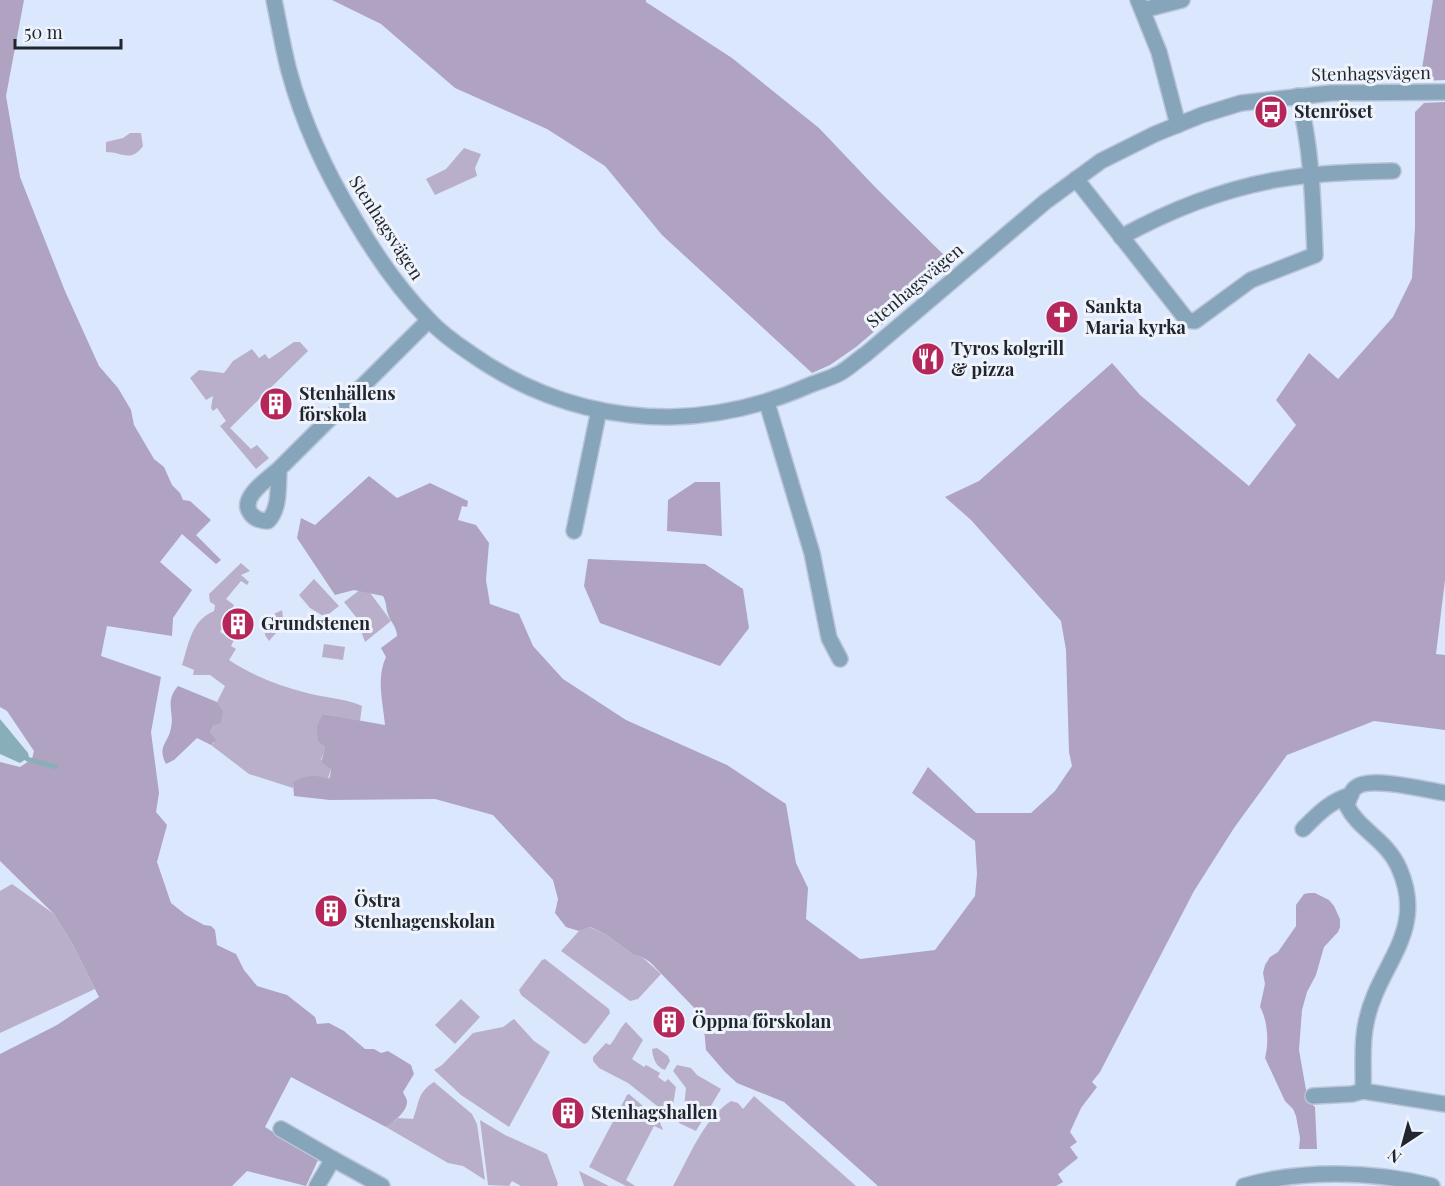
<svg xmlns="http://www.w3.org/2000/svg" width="1445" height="1186" font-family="'Playfair Display',serif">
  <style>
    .green { fill: #baafcb }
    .forest { fill: #afa3c1 }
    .water { fill: #88aeba }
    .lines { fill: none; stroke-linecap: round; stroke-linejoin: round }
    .stream { stroke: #88aeba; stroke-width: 4.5 }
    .minor-casing { stroke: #b9c4d7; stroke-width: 18 }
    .minor { stroke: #86a4ba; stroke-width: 15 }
    .labels { text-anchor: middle; stroke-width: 6; stroke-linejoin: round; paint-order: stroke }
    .street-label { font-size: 18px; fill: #21262e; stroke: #eef3fc }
    .poi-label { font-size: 18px; font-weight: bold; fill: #21262e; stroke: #eef3fc; text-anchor: start }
  </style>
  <rect width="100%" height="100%" fill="#dae7fc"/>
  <!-- green -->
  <g class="green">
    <path d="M130,133h11l2,13c-12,17 -21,6 -37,6v-10l17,-4z"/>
    <polygon points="464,148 481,154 475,168 477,176 435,195 426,179 446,169"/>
    <polygon points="294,342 300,342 308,351 230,428 251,449 257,445 269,458 256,469 220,426 226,421 217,408 213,411 211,408 213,396 206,400 190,378 199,370 224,373 233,361 252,349 259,358 265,354 269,359"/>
    <path d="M241,563l9,8 -9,4 8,7 -2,3 -6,-4 -15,18 8,6 -14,27 14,8 -3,6 5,3 -7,11c24,16 51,26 78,33 19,5 37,5 55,13l-2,15 -37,-7 2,37 -4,8 10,10 -3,10 -35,3v6l-44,-14 -38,-29 3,-2 -4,-11 13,-22 -6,-8 8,-16 -15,-11h-17l1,-5 -12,-5c7,-22 9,-44 32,-54l1,-6 -5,-3 -1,-8z"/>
    <polygon points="314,579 339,606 325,617 310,608 299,595"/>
    <polygon points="365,586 391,621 365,642 356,617 344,602"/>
    <polygon points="282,610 284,624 269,641 265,635 265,626 271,629 275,623 269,620 272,615"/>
    <polygon points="324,644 345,647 343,660 322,657"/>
    <polygon points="12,884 54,914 73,945 95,989 0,1033 0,891"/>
    <polygon points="589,927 605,934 634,955 642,957 661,974 638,999 630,1001 561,951 579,931"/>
    <polygon points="545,959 609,1009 610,1013 587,1043 584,1044 521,995 519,990 542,960"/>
    <polygon points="461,999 480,1017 455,1044 435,1025"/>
    <polygon points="514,1019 534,1041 550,1052 509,1127 461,1095 434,1070 442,1065 473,1033 503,1027"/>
    <path d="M626,1022l17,18 -11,19 12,8 2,-2 14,8 -2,4 7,5 3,-3 8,8 -3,18 -12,4 -33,-26 -29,-15 -6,-7v-4l13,-14 4,2c6,-7 9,-16 16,-23z"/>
    <path d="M657,1048l11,8 2,5 -5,9c-9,-3 -12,-11 -13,-21z"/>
    <polygon points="677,1065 691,1068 697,1075 721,1089 696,1131 679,1123 678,1119 683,1114 692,1119 694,1116 684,1108 686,1088 673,1071"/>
    <path d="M434,1082l38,32 5,10 8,56 -22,-14 -15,-3 -62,-36 12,-9 15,1c7,-18 4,-26 21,-37z"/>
    <polygon points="629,1094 659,1120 663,1130 654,1126 626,1180 635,1186 626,1186 589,1167 627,1095"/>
    <path d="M754,1096l102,90h-183c16,-28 30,-67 58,-85l7,2 5,6z"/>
    <polygon points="480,1120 505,1135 547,1154 558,1184 557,1186 521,1186 512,1181 509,1186 488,1185"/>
    <polygon points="579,1171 609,1186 584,1186"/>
  </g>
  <!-- forest -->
  <g class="forest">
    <path d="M0,0h24l-18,96 14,81 45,114 34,75 19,22 13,22 3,15 20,34 10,8 8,18 8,8 3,7 7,1 21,19 -15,15 25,25 -5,4 -34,-30 -22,28 32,28 -19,28 -1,18 -65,-10 -6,30 60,21 -10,55 8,61 -3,19 11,13 -10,37 14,41 15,12 18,10 7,1 4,4 2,15 19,9 8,16 13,16 30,9 28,22 2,7 12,-1 15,8 21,18h9l7,4 7,-2 23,14 3,9 -11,18c1,3 4,6 4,10 0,10 -14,20 -21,25l-95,-50 -26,50 53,33 -12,26 -59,-15 -15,15h-232v-132l57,-29 42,-28 -26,-52 -19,-31 -54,-53v-99l20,5 12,-8 2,-8 -27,-40 -7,-4z"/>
    <polygon points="332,0 646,0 646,2 732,58 819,128 876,188 953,264 856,347 830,365 812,373 662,235 605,166 547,129 455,88 381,24"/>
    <polygon points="1433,0 1445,0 1445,80 1420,81"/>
    <path d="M1445,102v478l-9,74 9,1v75l-71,-9 -87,34 -53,73 -40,63 -94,181 -8,10 5,5 -16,21 -11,24 7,10 -7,5 8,11 -20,16 5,8 -7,4h-178l-94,-84 -47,-19 -12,-11 -19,-22 -3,-33 -53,-55 -8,-5 -8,-2 -29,-21 -15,-7 -11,4 -13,-4 -11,-14 3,-14 -5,-19 -60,-65 -58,-16 -105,1 -36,-4 -1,-14c10,-7 24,-8 35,-3l2,-2 1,-8c-15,-9 -7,-9 -6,-22l-7,-6 -1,-15 6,-12 62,11c-2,-22 -9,-47 1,-68l-5,-9 16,-12c0,-10 -8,-15 -10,-25 -1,-6 -1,-9 -4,-15l-29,-6 -19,5 -38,-57 4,-20 14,7 54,-49 28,22 33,-15 38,18 -1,6 -5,-1 -4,14 18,5 13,18 -3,37 4,24 29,10 14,32 30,33 63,41 101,45 59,39 10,59 12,25 -2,31 54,40 75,-9 40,-54 2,-22 -2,-33 -63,-48 16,-26 48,46h55l24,-22 17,-25 -3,-14 -3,-102 -5,-29 -90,-101 -26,-23 34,-16 133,-118 28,32 109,91 47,-61 -20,-25 33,-47 29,26 55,-62 19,-39 3,-51v-115l9,-9z"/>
    <polygon points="695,482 720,482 722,536 667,531 668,500"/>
    <polygon points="588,559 705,564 743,589 749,628 720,666 600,623 584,586"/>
    <path d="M178,686l39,16 6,8 -2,13 -7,2 -4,7 6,8 -5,5 -14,-7 -23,22 -8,4c-9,-19 2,-20 5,-36 4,-16 -7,-26 7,-42z"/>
    <path d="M1309,893h6l14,7 5,6 6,13v8l-2,5 -14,15 -8,28 -9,17 -5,18 -3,40 9,51 7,6 2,42h-18l1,-11 -4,-22 -3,-7 -8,-8 -20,-43c4,-15 3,-37 -5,-51l5,-23 -2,-11 2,-8 5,-8 8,-5 18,-26v-21l8,-11z"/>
  </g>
  <!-- water -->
  <polygon class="water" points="0,719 28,753 29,757 20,763 0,754"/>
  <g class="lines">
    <!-- stream -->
    <polyline class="stream" points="27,759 56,767"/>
    <defs>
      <g id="minor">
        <path d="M274,0c5,24 9,48 15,71 14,52 38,103 66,149 21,36 44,69 73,99 12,13 27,24 42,34 59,42 127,64 200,64 50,-1 95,-12 140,-32 10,-4 21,-7 30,-12 9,-5 17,-13 26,-19l179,-152 56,-41 54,-27 47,-19 39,-12 90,-10 114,-1"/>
        <polyline points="1138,0 1159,52 1178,125"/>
        <polyline points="1143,10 1182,0"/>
        <path d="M1076,179l111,141 8,1 56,-41 64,-25c-2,-52 -3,-109 -17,-159"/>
        <path d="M1121,237c47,-26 100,-47 154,-57 39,-7 79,-8 118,-9"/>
        <polyline points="767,403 812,553 829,638 840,659"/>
        <path d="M279,469c-11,10 -41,29 -28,45 4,5 10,7 17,7 12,-12 10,-35 11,-52l150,-149"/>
        <polyline points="574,531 599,410"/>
        <path d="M1445,793c-19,-3 -76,-18 -90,-5 -5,4 -6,12 -8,18 12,24 40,34 52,62 29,65 -22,97 -33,155 -5,21 -2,46 -3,68l82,13"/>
        <path d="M1303,829c15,-15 27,-28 48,-34"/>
        <polyline points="1313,1096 1352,1094 1363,1091"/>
        <polyline points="281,1129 333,1159"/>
        <polyline points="317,1186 333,1159 382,1186"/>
        <path d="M1244,1186c57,-17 131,-15 188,0"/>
      </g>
    </defs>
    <!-- minor casing -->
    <use href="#minor" class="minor-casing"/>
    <!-- minor -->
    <use href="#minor" class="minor"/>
  </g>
  <!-- icons -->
  <defs>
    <symbol id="bus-disc" viewBox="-11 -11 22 22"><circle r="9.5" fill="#b5265a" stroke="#eef3fc"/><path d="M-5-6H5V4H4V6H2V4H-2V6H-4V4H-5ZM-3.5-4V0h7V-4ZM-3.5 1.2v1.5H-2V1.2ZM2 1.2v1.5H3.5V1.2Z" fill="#fff"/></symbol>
    <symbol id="church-disc" viewBox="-11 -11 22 22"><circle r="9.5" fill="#b5265a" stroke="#eef3fc"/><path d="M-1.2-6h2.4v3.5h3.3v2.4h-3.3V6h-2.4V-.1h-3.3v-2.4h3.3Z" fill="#fff"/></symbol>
    <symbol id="restaurant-disc" viewBox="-11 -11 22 22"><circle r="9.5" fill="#b5265a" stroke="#eef3fc"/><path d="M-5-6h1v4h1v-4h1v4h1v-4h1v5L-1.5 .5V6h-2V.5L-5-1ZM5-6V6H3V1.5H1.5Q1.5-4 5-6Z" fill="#fff"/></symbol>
    <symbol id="building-disc" viewBox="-11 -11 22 22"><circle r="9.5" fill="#b5265a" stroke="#eef3fc"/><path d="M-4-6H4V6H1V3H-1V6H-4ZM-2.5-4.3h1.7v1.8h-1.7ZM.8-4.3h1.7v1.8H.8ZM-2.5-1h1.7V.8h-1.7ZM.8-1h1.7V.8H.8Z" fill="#fff"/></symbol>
  </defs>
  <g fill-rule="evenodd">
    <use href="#bus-disc" x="1252" y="93" width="38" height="38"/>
    <use href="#church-disc" x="1043" y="298" width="38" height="38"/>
    <use href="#restaurant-disc" x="909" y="340" width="38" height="38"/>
    <use href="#building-disc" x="257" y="385" width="38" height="38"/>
    <use href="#building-disc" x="219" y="605" width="38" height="38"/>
    <use href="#building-disc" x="312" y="892" width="38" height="38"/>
    <use href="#building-disc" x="650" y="1003" width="38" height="38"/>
    <use href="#building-disc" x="549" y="1094" width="38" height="38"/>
  </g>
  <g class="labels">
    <!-- street labels -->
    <g class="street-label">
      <text transform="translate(1371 74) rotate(-1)" y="6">Stenhagsvägen</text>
      <text transform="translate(386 228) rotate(57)" y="6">Stenhagsvägen</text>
      <text transform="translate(915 286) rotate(-40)" y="6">Stenhagsvägen</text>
    </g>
    <!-- poi labels -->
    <g class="poi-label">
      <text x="1294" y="118">Stenröset</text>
      <text x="1085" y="313">Sankta<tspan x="1085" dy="21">Maria kyrka</tspan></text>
      <text x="951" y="355">Tyros kolgrill<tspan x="951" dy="21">&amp; pizza</tspan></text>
      <text x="299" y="400">Stenhällens<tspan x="299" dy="21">förskola</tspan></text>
      <text x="261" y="630">Grundstenen</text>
      <text x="354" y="907">Östra<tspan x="354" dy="21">Stenhagenskolan</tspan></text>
      <text x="692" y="1028">Öppna förskolan</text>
      <text x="591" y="1119">Stenhagshallen</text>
    </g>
  </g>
  <!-- north arrow -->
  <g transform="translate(1403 1144) rotate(216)" stroke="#eef3fc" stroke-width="4.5" paint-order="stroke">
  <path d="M0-4.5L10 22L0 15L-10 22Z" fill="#21262e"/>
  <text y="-9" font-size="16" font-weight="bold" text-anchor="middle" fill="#21262e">N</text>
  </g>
  <!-- scale -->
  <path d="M15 39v9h106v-9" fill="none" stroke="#21262e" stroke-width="3"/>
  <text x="24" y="39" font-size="18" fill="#21262e" stroke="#eef3fc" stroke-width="4.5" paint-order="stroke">50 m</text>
</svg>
